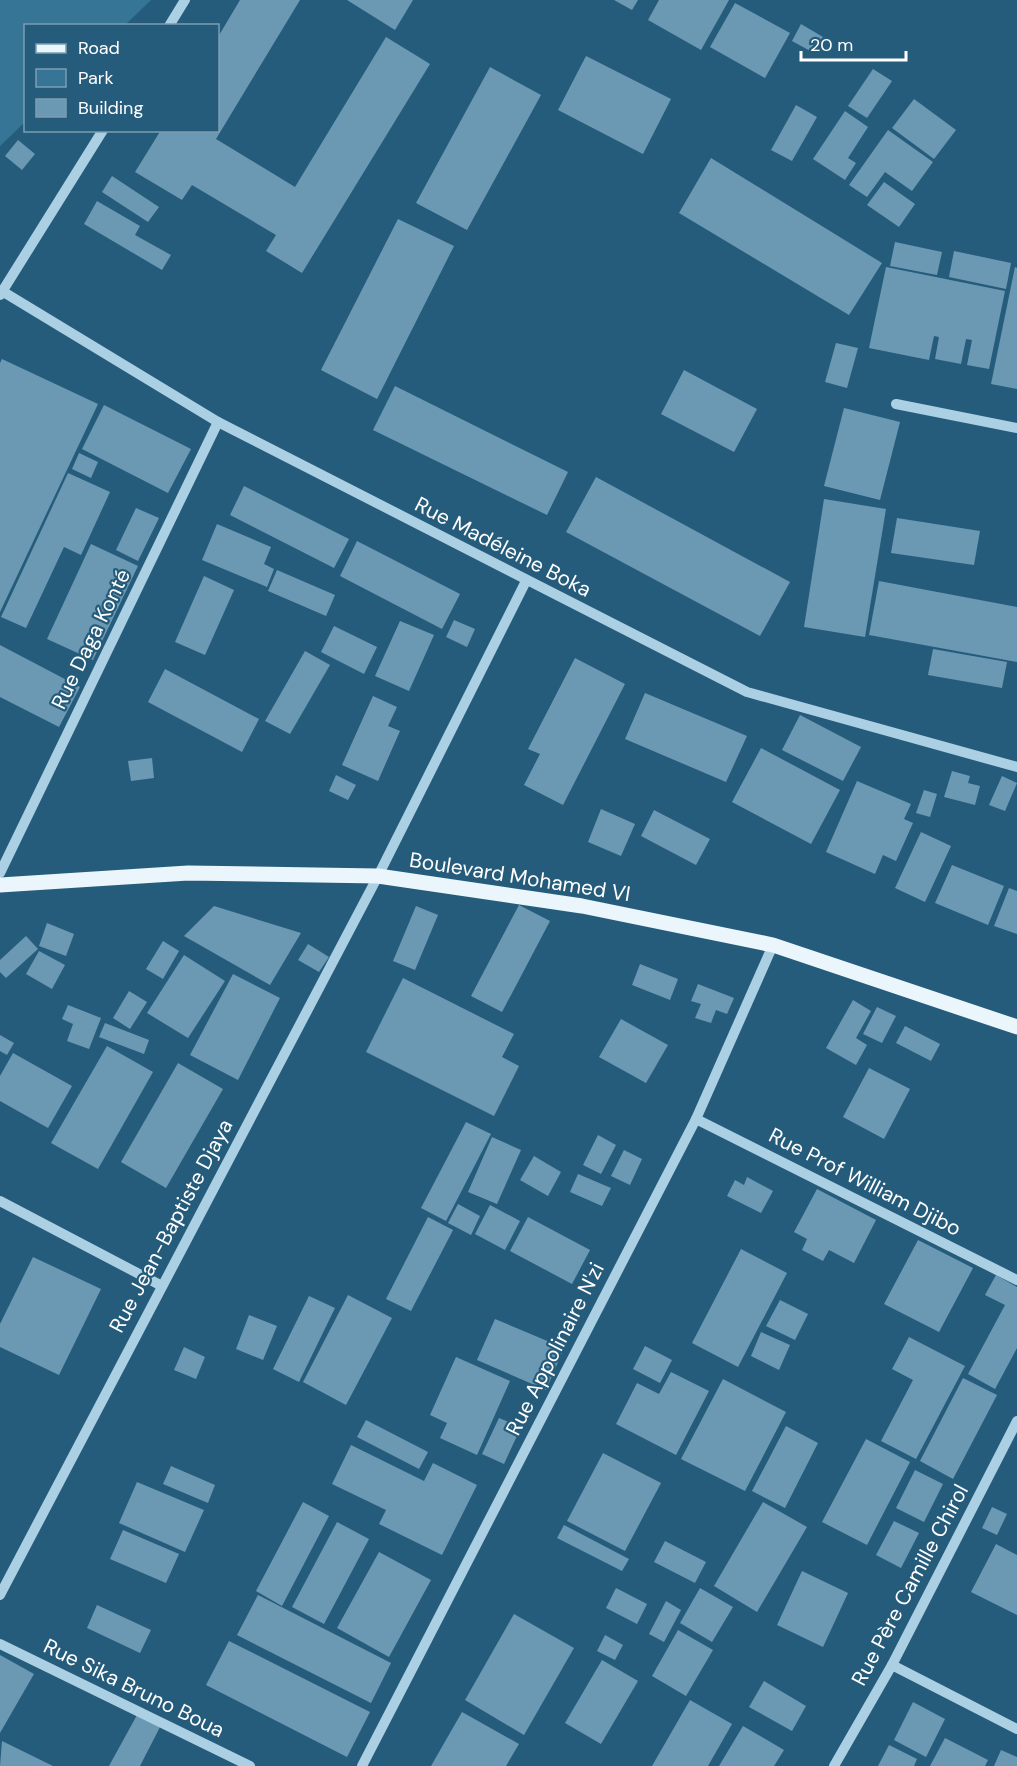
<svg xmlns="http://www.w3.org/2000/svg" width="1017" height="1766" font-family="'DM Sans',sans-serif">
  <style>
    .green { fill: #377596 }
    .building { fill: #6b99b3 }
    .lines { fill: none; stroke-linecap: round; stroke-linejoin: round }
    .minor { stroke: #abd0e4; stroke-width: 10 }
    .major { stroke: #eaf5fc; stroke-width: 15 }
    .labels { text-anchor: middle; stroke-width: 4.5; stroke-linejoin: round; paint-order: stroke }
    .street-label { font-size: 21px; fill: #fff; stroke: #265c7b }
  </style>
  <rect width="100%" height="100%" fill="#265c7b"/>
  <!-- green -->
  <polygon class="green" points="0,0 151,0 125,25 26,26 25,122 0,146"/>
  <!-- building -->
  <g class="building">
    <polygon points="240,0 300,0 216,139 295,187 386,37 430,64 302,273 266,251 276,235 192,185 182,200 135,172 161,130 218,130 218,37"/>
    <polygon points="347,0 413,0 395,30"/>
    <polygon points="614,0 638,0 632,10"/>
    <polygon points="659,0 729,0 701,50 648,20"/>
    <polygon points="735,3 790,33 765,78 710,47"/>
    <polygon points="801,24 823,37 814,53 792,41"/>
    <polygon points="586,56 671,99 643,154 558,110"/>
    <polygon points="490,67 541,95 467,230 416,203"/>
    <polygon points="873,69 892,81 867,118 848,106"/>
    <polygon points="914,99 956,130 934,159 892,128"/>
    <polygon points="796,105 817,117 792,161 771,150"/>
    <polygon points="845,111 868,127 848,158 856,163 845,180 813,159"/>
    <polygon points="888,130 933,162 912,191 885,172 867,197 849,185"/>
    <polygon points="18,140 35,154 22,170 5,156"/>
    <polygon points="711,158 882,263 849,315 679,213"/>
    <polygon points="112,176 159,207 148,222 102,192"/>
    <polygon points="884,182 915,204 899,227 867,205"/>
    <polygon points="97,201 140,226 135,235 171,255 162,270 84,224"/>
    <polygon points="398,219 454,246 377,399 321,370"/>
    <polygon points="895,242 942,252 937,275 890,266"/>
    <polygon points="954,251 1011,263 1006,289 949,277"/>
    <polygon points="886,267 1005,291 989,369 967,365 972,340 966,339 961,364 935,359 939,337 934,336 929,360 869,348"/>
    <polygon points="1015,267 1017,268 1017,389 991,384"/>
    <polygon points="836,343 858,348 847,388 825,382"/>
    <polygon points="2,359 98,404 0,612 0,363"/>
    <polygon points="684,370 757,409 734,452 661,414"/>
    <polygon points="395,386 568,472 547,515 373,430"/>
    <polygon points="104,405 191,449 168,493 82,449"/>
    <polygon points="844,408 900,422 880,500 824,486"/>
    <polygon points="79,453 98,462 91,478 72,469"/>
    <polygon points="68,473 110,492 81,555 64,547 26,628 1,617"/>
    <polygon points="596,477 790,582 760,636 566,532"/>
    <polygon points="244,486 349,539 334,568 230,515"/>
    <polygon points="824,499 886,509 865,637 804,627"/>
    <polygon points="136,508 159,518 138,561 116,550"/>
    <polygon points="897,518 980,531 974,565 891,553"/>
    <polygon points="217,524 271,547 264,564 274,569 267,587 202,560"/>
    <polygon points="357,541 460,594 442,629 340,576"/>
    <polygon points="91,544 138,566 93,660 47,639"/>
    <polygon points="277,570 335,595 326,616 268,591"/>
    <polygon points="204,576 234,590 205,655 175,642"/>
    <polygon points="879,581 1017,607 1017,662 869,635"/>
    <polygon points="454,620 475,629 467,647 446,637"/>
    <polygon points="400,621 434,635 409,691 375,676"/>
    <polygon points="334,626 377,647 364,674 321,652"/>
    <polygon points="0,645 80,687 59,727 0,697"/>
    <polygon points="933,649 1007,662 1002,688 928,675"/>
    <polygon points="305,651 330,665 290,734 265,721"/>
    <polygon points="575,658 625,684 563,805 524,785 540,754 528,749"/>
    <polygon points="165,669 259,719 242,752 148,702"/>
    <polygon points="645,693 747,736 726,782 625,739"/>
    <polygon points="373,696 397,707 388,726 400,731 378,781 342,765"/>
    <polygon points="800,715 861,747 843,781 782,750"/>
    <polygon points="761,748 840,790 811,844 732,802"/>
    <polygon points="152,758 154,778 131,781 128,761"/>
    <polygon points="952,771 970,776 968,783 980,786 975,805 944,797"/>
    <polygon points="336,775 356,785 348,800 329,791"/>
    <polygon points="1002,776 1017,783 1005,811 989,805"/>
    <polygon points="857,781 911,804 904,819 913,823 896,861 883,855 875,874 826,852"/>
    <polygon points="924,790 937,794 930,817 916,813"/>
    <polygon points="601,809 635,824 621,856 588,842"/>
    <polygon points="654,810 710,839 696,865 641,836"/>
    <polygon points="921,832 951,846 925,902 895,888"/>
    <polygon points="952,865 1004,886 988,925 935,903"/>
    <polygon points="1009,888 1017,891 1017,934 994,926"/>
    <polygon points="519,905 550,921 502,1012 471,996"/>
    <polygon points="214,906 301,933 270,985 184,936"/>
    <polygon points="416,906 438,915 415,970 393,961"/>
    <polygon points="47,923 74,934 66,956 39,946"/>
    <polygon points="26,936 38,949 6,978 0,972 0,960"/>
    <polygon points="163,941 179,951 163,979 146,969"/>
    <polygon points="308,944 329,957 319,972 298,960"/>
    <polygon points="39,951 65,965 52,989 26,974"/>
    <polygon points="184,955 225,981 188,1038 147,1013"/>
    <polygon points="640,964 678,979 670,1000 632,985"/>
    <polygon points="233,974 280,998 238,1080 190,1055"/>
    <polygon points="403,978 514,1034 502,1057 519,1066 494,1116 366,1052"/>
    <polygon points="698,984 734,998 727,1014 716,1010 711,1023 695,1018 701,1004 691,1001"/>
    <polygon points="129,991 147,1002 130,1029 113,1018"/>
    <polygon points="853,1000 871,1011 856,1038 867,1045 856,1065 826,1048"/>
    <polygon points="68,1005 101,1018 89,1049 67,1041 73,1024 62,1019"/>
    <polygon points="877,1007 896,1016 882,1043 863,1034"/>
    <polygon points="621,1019 668,1045 646,1083 599,1057"/>
    <polygon points="105,1023 149,1040 144,1054 99,1037"/>
    <polygon points="905,1026 940,1044 931,1061 896,1043"/>
    <polygon points="0,1035 14,1043 7,1055 0,1051"/>
    <polygon points="107,1046 153,1072 98,1169 51,1143"/>
    <polygon points="13,1053 72,1086 48,1128 0,1101 0,1076"/>
    <polygon points="178,1063 223,1089 166,1188 121,1162"/>
    <polygon points="869,1068 910,1089 884,1139 843,1117"/>
    <polygon points="466,1122 491,1134 446,1221 421,1208"/>
    <polygon points="598,1135 616,1145 601,1174 583,1165"/>
    <polygon points="492,1137 521,1150 497,1204 468,1192"/>
    <polygon points="624,1150 642,1159 630,1185 611,1176"/>
    <polygon points="534,1156 561,1172 548,1196 520,1180"/>
    <polygon points="578,1174 611,1188 602,1206 570,1192"/>
    <polygon points="747,1177 773,1191 761,1213 727,1196 735,1180 744,1185"/>
    <polygon points="817,1189 876,1220 854,1263 829,1250 823,1261 802,1250 807,1239 794,1232"/>
    <polygon points="458,1204 480,1216 471,1235 448,1223"/>
    <polygon points="490,1205 520,1221 505,1250 475,1234"/>
    <polygon points="428,1217 453,1230 411,1311 386,1299"/>
    <polygon points="528,1217 590,1250 572,1284 510,1251"/>
    <polygon points="918,1240 973,1268 939,1332 884,1304"/>
    <polygon points="741,1249 787,1273 738,1367 692,1343"/>
    <polygon points="33,1257 101,1289 59,1375 0,1347 0,1324"/>
    <polygon points="996,1275 1017,1287 1017,1348 995,1389 968,1374 1005,1305 985,1295"/>
    <polygon points="348,1295 392,1318 346,1405 303,1382"/>
    <polygon points="309,1296 335,1308 299,1382 273,1369"/>
    <polygon points="780,1300 808,1314 795,1340 766,1326"/>
    <polygon points="249,1315 277,1326 263,1360 236,1349"/>
    <polygon points="495,1319 564,1348 546,1390 477,1360"/>
    <polygon points="761,1332 790,1345 779,1370 751,1356"/>
    <polygon points="909,1337 965,1366 916,1459 881,1441 913,1380 892,1369"/>
    <polygon points="645,1346 672,1360 660,1383 633,1369"/>
    <polygon points="184,1347 205,1357 196,1379 174,1370"/>
    <polygon points="456,1357 510,1381 477,1455 440,1438 447,1423 430,1415"/>
    <polygon points="671,1372 709,1391 676,1455 616,1424 637,1383 659,1394"/>
    <polygon points="963,1378 997,1395 953,1479 920,1461"/>
    <polygon points="723,1379 786,1412 745,1491 681,1459"/>
    <polygon points="499,1418 521,1427 504,1464 482,1454"/>
    <polygon points="366,1420 428,1452 419,1469 357,1437"/>
    <polygon points="786,1426 818,1443 785,1508 752,1491"/>
    <polygon points="866,1439 910,1462 867,1545 822,1522"/>
    <polygon points="351,1445 424,1481 433,1463 477,1485 442,1555 379,1524 386,1510 332,1484"/>
    <polygon points="603,1453 661,1483 625,1551 567,1521"/>
    <polygon points="171,1466 215,1485 208,1503 163,1484"/>
    <polygon points="915,1470 943,1484 924,1522 896,1508"/>
    <polygon points="137,1482 204,1510 185,1552 119,1523"/>
    <polygon points="303,1502 329,1516 282,1606 256,1591"/>
    <polygon points="763,1502 807,1527 757,1612 714,1586"/>
    <polygon points="992,1507 1007,1514 997,1535 982,1528"/>
    <polygon points="894,1521 919,1533 901,1568 876,1555"/>
    <polygon points="337,1522 369,1539 324,1624 292,1607"/>
    <polygon points="564,1525 629,1559 622,1571 557,1538"/>
    <polygon points="123,1530 179,1554 166,1583 110,1559"/>
    <polygon points="665,1541 706,1562 695,1583 654,1562"/>
    <polygon points="996,1544 1017,1555 1017,1615 971,1592"/>
    <polygon points="379,1552 431,1580 389,1657 337,1628"/>
    <polygon points="802,1571 848,1593 823,1647 777,1625"/>
    <polygon points="616,1588 647,1604 637,1624 606,1608"/>
    <polygon points="700,1588 733,1607 712,1642 680,1623"/>
    <polygon points="258,1595 391,1663 371,1703 237,1635"/>
    <polygon points="666,1601 681,1610 664,1642 649,1634"/>
    <polygon points="97,1605 151,1630 140,1653 87,1628"/>
    <polygon points="514,1614 574,1648 524,1735 465,1700"/>
    <polygon points="678,1630 713,1650 686,1696 652,1676"/>
    <polygon points="605,1635 623,1645 615,1660 597,1651"/>
    <polygon points="229,1641 370,1712 347,1757 206,1685"/>
    <polygon points="0,1655 34,1674 0,1733"/>
    <polygon points="602,1660 638,1681 601,1744 565,1723"/>
    <polygon points="764,1681 806,1706 792,1731 749,1707"/>
    <polygon points="690,1700 732,1724 708,1766 652,1766"/>
    <polygon points="913,1702 945,1719 926,1757 894,1740"/>
    <polygon points="462,1712 519,1744 506,1766 431,1766"/>
    <polygon points="137,1715 160,1727 140,1766 109,1766"/>
    <polygon points="743,1726 784,1750 774,1766 719,1766"/>
    <polygon points="945,1738 988,1760 985,1766 930,1766"/>
    <polygon points="2,1741 53,1766 0,1766"/>
    <polygon points="889,1745 917,1759 914,1766 878,1766"/>
    <polygon points="1001,1750 1017,1757 1017,1766 994,1766"/>
  </g>
  <g class="lines">
    <!-- minor -->
    <g class="minor">
      <polyline points="169,26 185,0"/>
      <polyline points="2,291 218,422 747,692 1017,767"/>
      <polyline points="0,295 103,130"/>
      <polyline points="896,404 1017,428"/>
      <polyline points="0,873 218,422"/>
      <polyline points="696,1119 1017,1280"/>
      <polyline points="0,1201 162,1286"/>
      <polyline points="0,1595 378,876 526,581"/>
      <polyline points="0,1644 250,1766"/>
      <polyline points="892,1665 1017,1729"/>
      <polyline points="362,1766 696,1119 773,945"/>
      <polyline points="834,1766 892,1665 1017,1421"/>
    </g>
    <!-- major -->
    <polyline class="major" points="0,885 188,873 378,876 582,906 773,945 1017,1027"/>
  </g>
  <g class="labels">
    <!-- street labels -->
    <g class="street-label">
      <text transform="translate(503 547) rotate(27)" y="7">Rue Madéleine Boka</text>
      <text transform="translate(91 639) rotate(-64)" y="7">Rue Daga Konté</text>
      <text transform="translate(520 877) rotate(9)" y="7">Boulevard Mohamed VI</text>
      <text transform="translate(865 1182) rotate(27)" y="7">Rue Prof William Djibo</text>
      <text transform="translate(171 1226) rotate(-62)" y="7">Rue Jean-Baptiste Djaya</text>
      <text transform="translate(555 1349) rotate(-63)" y="7">Rue Appolinaire N'zi</text>
      <text transform="translate(910 1585) rotate(-62)" y="7">Rue Père Camille Chirol</text>
      <text transform="translate(134 1688) rotate(26)" y="7">Rue Sika Bruno Boua</text>
    </g>
  </g>
  <!-- legend -->
  <rect x="24" y="24" width="195" height="108" fill="#265c7b" stroke="#7d9db0" stroke-width="1.5"/>
  <rect x="36" y="44" width="30" height="9" fill="#eaf5fc" stroke="#7d9db0" stroke-width="1.5"/>
  <text x="78" y="54" font-size="18" fill="#ffffff">Road</text>
  <rect x="36" y="69" width="30" height="18" fill="#377596" stroke="#7d9db0" stroke-width="1.5"/>
  <text x="78" y="84" font-size="18" fill="#ffffff">Park</text>
  <rect x="36" y="99" width="30" height="18" fill="#6b99b3" stroke="#7d9db0" stroke-width="1.5"/>
  <text x="78" y="114" font-size="18" fill="#ffffff">Building</text>
  <!-- scale -->
  <path d="M801 51v9h105v-9" fill="none" stroke="#ffffff" stroke-width="3"/>
  <text x="810" y="51" font-size="18" fill="#ffffff" stroke="#265c7b" stroke-width="4.5" paint-order="stroke">20 m</text>
</svg>
